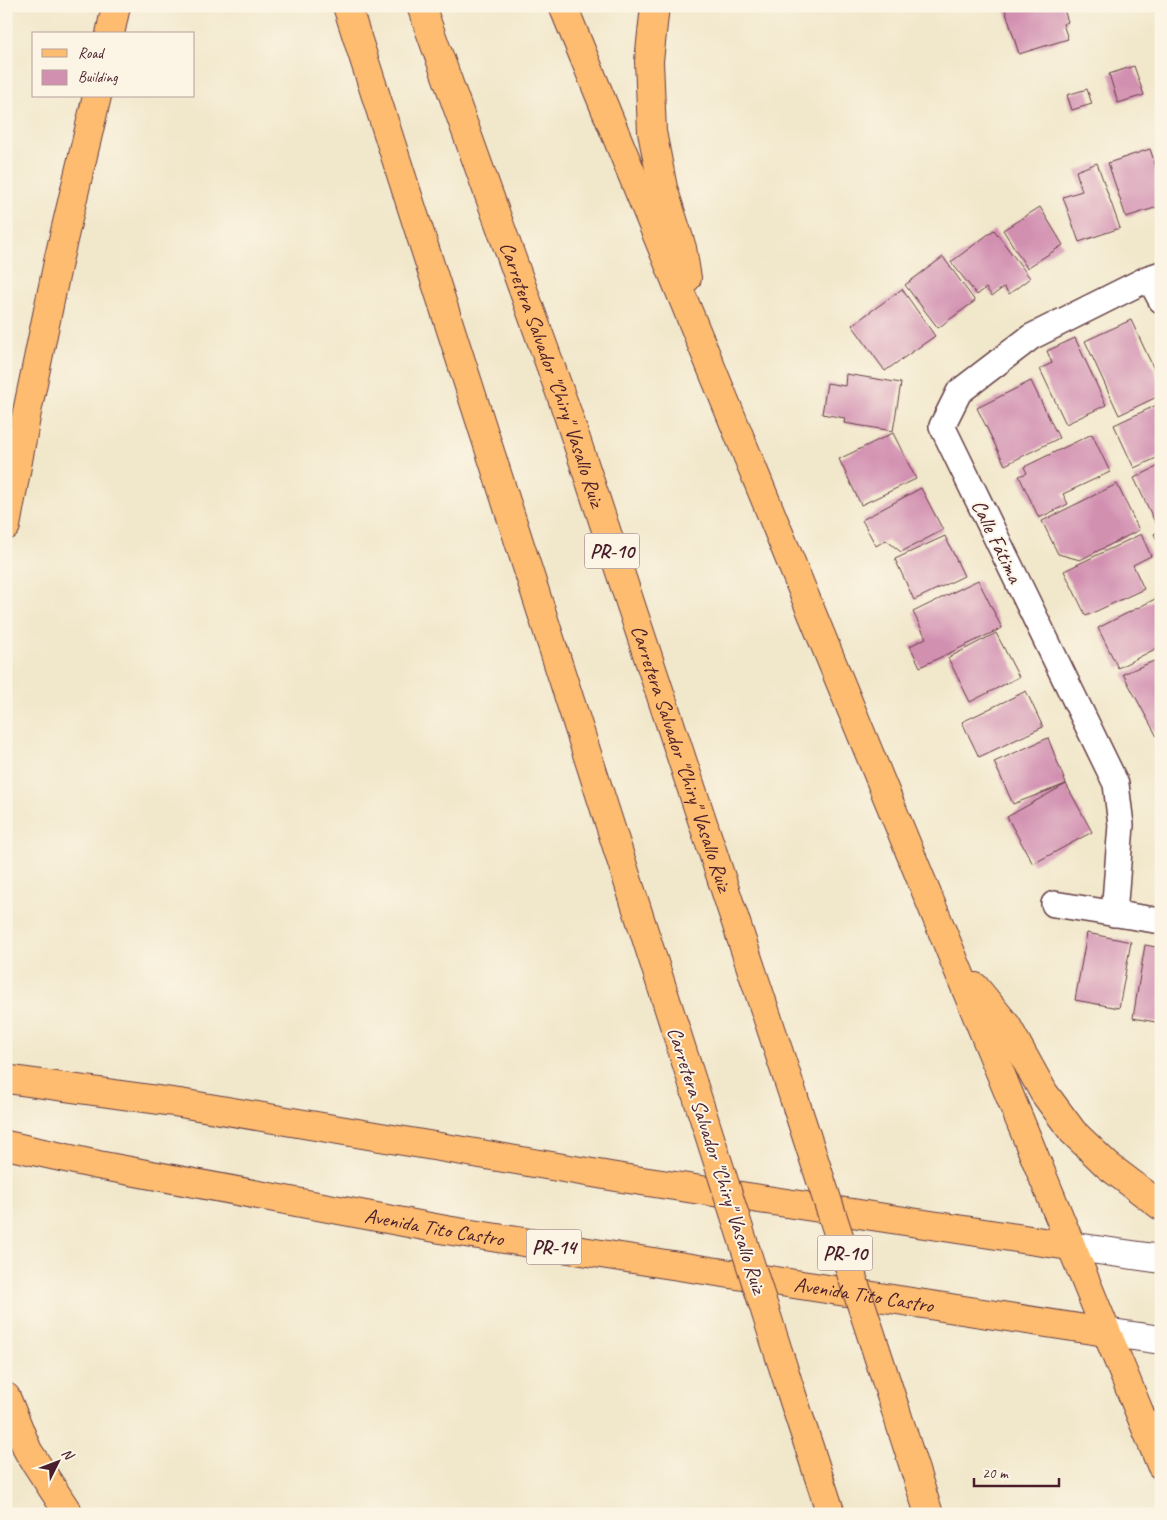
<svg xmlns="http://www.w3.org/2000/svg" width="1167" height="1520" font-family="Caveat,sans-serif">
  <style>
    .building { fill: #d290b1 }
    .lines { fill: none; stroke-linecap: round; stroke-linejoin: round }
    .minor-casing { stroke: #633d43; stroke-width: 28 }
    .tertiary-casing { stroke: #633d43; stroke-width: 30 }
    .primary-casing { stroke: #633d43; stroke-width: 30 }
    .motorway-casing { stroke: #633d43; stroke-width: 30 }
    .minor { stroke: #fff; stroke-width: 25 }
    .tertiary { stroke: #fff; stroke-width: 28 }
    .primary { stroke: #fdbc70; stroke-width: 28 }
    .motorway { stroke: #fdbc70; stroke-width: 28 }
    .motorway-bridge-casing { stroke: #633d43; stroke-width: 30; stroke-linecap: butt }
    .motorway-bridge { stroke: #fdbc70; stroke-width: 28 }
    .labels { text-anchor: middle; stroke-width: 4; stroke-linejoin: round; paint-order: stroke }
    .shield { fill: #fcf5e5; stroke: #7f5f63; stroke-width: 1 }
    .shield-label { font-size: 20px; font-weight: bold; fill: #4a1f2b }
    .street-label { font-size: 21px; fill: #4a1f2b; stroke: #fcf5e5 }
  </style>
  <rect width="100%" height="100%" fill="#fcf5e5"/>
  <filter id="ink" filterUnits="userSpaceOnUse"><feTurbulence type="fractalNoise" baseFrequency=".02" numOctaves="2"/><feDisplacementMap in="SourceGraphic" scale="10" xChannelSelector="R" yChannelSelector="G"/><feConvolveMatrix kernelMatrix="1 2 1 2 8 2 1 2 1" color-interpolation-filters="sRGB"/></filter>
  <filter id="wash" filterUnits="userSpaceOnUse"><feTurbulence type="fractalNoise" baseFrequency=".0096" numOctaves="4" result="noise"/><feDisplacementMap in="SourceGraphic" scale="20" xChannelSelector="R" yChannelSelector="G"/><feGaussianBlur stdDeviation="1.12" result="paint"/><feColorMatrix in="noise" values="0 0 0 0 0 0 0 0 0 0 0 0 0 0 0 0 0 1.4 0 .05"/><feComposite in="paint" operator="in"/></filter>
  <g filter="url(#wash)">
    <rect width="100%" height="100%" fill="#f1e7cb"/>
    <g id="blocks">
      <!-- building -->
      <g class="building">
        <polygon points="1004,6 1063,6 1068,22 1063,24 1068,39 1019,54"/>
        <polygon points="1134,66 1144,95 1118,103 1109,74"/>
        <polygon points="1087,89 1092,104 1072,110 1067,95"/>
        <polygon points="1150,149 1161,181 1161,206 1126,217 1108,163"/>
        <polygon points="1097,163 1120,228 1079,242 1063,197 1082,191 1076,171"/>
        <polygon points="1040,207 1063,245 1027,268 1003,230"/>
        <polygon points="994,230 1030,278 1009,294 1004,287 992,296 986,288 977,295 951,262"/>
        <polygon points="943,257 975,301 938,328 905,285"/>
        <polygon points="902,289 935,336 885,371 852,325"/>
        <polygon points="1131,320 1161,384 1161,395 1119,415 1085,341"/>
        <polygon points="1075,338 1106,405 1066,424 1040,369 1052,363 1047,351"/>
        <polygon points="846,374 901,383 893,431 844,423 845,418 822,414 827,383 845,386"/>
        <polygon points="1031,381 1059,438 1005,465 977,408"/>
        <polygon points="1161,403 1161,456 1134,468 1114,425"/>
        <polygon points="893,433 916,479 861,505 839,459"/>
        <polygon points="1092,434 1110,472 1063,494 1068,504 1039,518 1019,476 1027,473 1024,467"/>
        <polygon points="1161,465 1161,522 1156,524 1134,478"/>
        <polygon points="1117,484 1139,530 1080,560 1058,554 1042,521"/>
        <polygon points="921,488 943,530 901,552 886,540 876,546 862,520"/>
        <polygon points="1161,530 1161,548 1154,534"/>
        <polygon points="1141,534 1151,556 1133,565 1144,589 1086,616 1064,571"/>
        <polygon points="945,536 964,576 914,600 895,559"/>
        <polygon points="978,580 1002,628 920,667 910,646 926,638 913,612"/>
        <polygon points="1161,596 1161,646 1118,668 1098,628"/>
        <polygon points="996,633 1019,677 970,702 948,658"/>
        <polygon points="1161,658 1161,744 1123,674"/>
        <polygon points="1026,691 1043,727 979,757 962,722"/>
        <polygon points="1048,738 1066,784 1092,832 1033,864 1007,817 1066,784 1013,804 994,762"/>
        <polygon points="1160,845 1161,845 1161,858 1157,857"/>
        <polygon points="1087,933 1131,942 1119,1008 1075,1000"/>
        <polygon points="1145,945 1161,948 1161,1023 1133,1018"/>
      </g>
    </g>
  </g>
  <g filter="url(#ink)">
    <use href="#blocks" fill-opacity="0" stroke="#633d43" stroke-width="1"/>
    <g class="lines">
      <defs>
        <g id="minor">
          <polyline points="1149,278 1161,300"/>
          <polyline points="1054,904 1161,921"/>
          <polyline points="1114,914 1121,825 1116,784 942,426 959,392 1031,337 1149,278 1161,274"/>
        </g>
        <g id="tertiary">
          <polyline points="1069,1246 1161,1259"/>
          <polyline points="1105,1332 1161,1340"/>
        </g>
        <g id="primary">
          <polyline points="6,1079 180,1103 622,1178 1069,1246"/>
          <path id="s1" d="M6,1145l92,20 348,65 659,102"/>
        </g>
        <g id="motorway">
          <polyline points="347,6 693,1084"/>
          <path id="s2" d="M421,6l146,406 227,686"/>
          <polyline points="563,6 1161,1465"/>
          <polyline points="655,6 649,61 652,132 663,188 682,248 687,278"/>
          <polyline points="110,34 116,6"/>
          <polyline points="6,526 27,412 59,257 97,96"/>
          <polyline points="975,987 1007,1026 1044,1093 1073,1132 1107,1165 1161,1206"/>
          <polyline points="791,1392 831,1514"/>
          <polyline points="6,1397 28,1451 69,1514"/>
          <polyline points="895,1408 929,1514"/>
        </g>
      </defs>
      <!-- minor casing -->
      <use href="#minor" class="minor-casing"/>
      <!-- tertiary casing -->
      <use href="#tertiary" class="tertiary-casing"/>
      <!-- primary casing -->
      <use href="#primary" class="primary-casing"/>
      <!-- motorway casing -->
      <use href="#motorway" class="motorway-casing"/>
      <!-- minor -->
      <use href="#minor" class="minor"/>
      <!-- tertiary -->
      <use href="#tertiary" class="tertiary"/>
      <!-- primary -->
      <use href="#primary" class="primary"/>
      <!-- motorway -->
      <use href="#motorway" class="motorway"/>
      <defs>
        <g id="motorway-bridge">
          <polyline points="693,1084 791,1392"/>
          <polyline points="794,1098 895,1408"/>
        </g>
      </defs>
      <!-- motorway-bridge casing -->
      <use href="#motorway-bridge" class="motorway-bridge-casing"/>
      <!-- motorway-bridge -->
      <use href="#motorway-bridge" class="motorway-bridge"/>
    </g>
  </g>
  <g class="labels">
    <!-- shield labels -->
    <g class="shield">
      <rect x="584.5" y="533.5" width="55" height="35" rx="4"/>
      <rect x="526.5" y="1229.5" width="55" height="35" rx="4"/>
      <rect x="817.5" y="1235.5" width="55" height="35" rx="4"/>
    </g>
    <g class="shield-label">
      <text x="612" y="558">PR-10</text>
      <text x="554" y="1254">PR-14</text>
      <text x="845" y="1260">PR-10</text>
    </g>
    <!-- street labels -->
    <g class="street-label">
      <text dy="7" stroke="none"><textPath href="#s2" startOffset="391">Carretera Salvador "Chiry" Vasallo Ruiz</textPath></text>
      <text transform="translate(997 541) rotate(64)" y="7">Calle Fátima</text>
      <text dy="7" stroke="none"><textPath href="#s2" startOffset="796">Carretera Salvador "Chiry" Vasallo Ruiz</textPath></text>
      <text transform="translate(717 1160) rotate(72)" y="7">Carretera Salvador "Chiry" Vasallo Ruiz</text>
      <text dy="7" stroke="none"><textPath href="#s1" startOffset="436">Avenida Tito Castro</textPath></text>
      <text dy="7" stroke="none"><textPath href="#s1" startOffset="871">Avenida Tito Castro</textPath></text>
    </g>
  </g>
  <!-- margin -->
  <rect width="1167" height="1520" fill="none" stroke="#fcf5e5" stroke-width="25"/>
  <!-- legend -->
  <rect x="32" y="32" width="162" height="65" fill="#fcf5e5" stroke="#b59f9b"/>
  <rect x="42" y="49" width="25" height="8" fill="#fdbc70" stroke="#b59f9b"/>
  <text x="78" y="58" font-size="15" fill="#4a1f2b">Road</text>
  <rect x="42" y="70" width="25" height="15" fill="#d290b1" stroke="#b59f9b"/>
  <text x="78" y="82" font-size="15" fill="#4a1f2b">Building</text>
  <!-- north arrow -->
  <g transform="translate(58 1462) rotate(48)" stroke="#fcf5e5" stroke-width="4" paint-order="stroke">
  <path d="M0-4L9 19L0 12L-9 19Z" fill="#4a1f2b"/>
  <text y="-8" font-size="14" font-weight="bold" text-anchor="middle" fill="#4a1f2b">N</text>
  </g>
  <!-- scale -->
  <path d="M974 1478v8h85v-8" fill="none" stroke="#4a1f2b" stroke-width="2.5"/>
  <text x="982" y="1478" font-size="15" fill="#4a1f2b" stroke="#fcf5e5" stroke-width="4" paint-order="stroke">20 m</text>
</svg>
